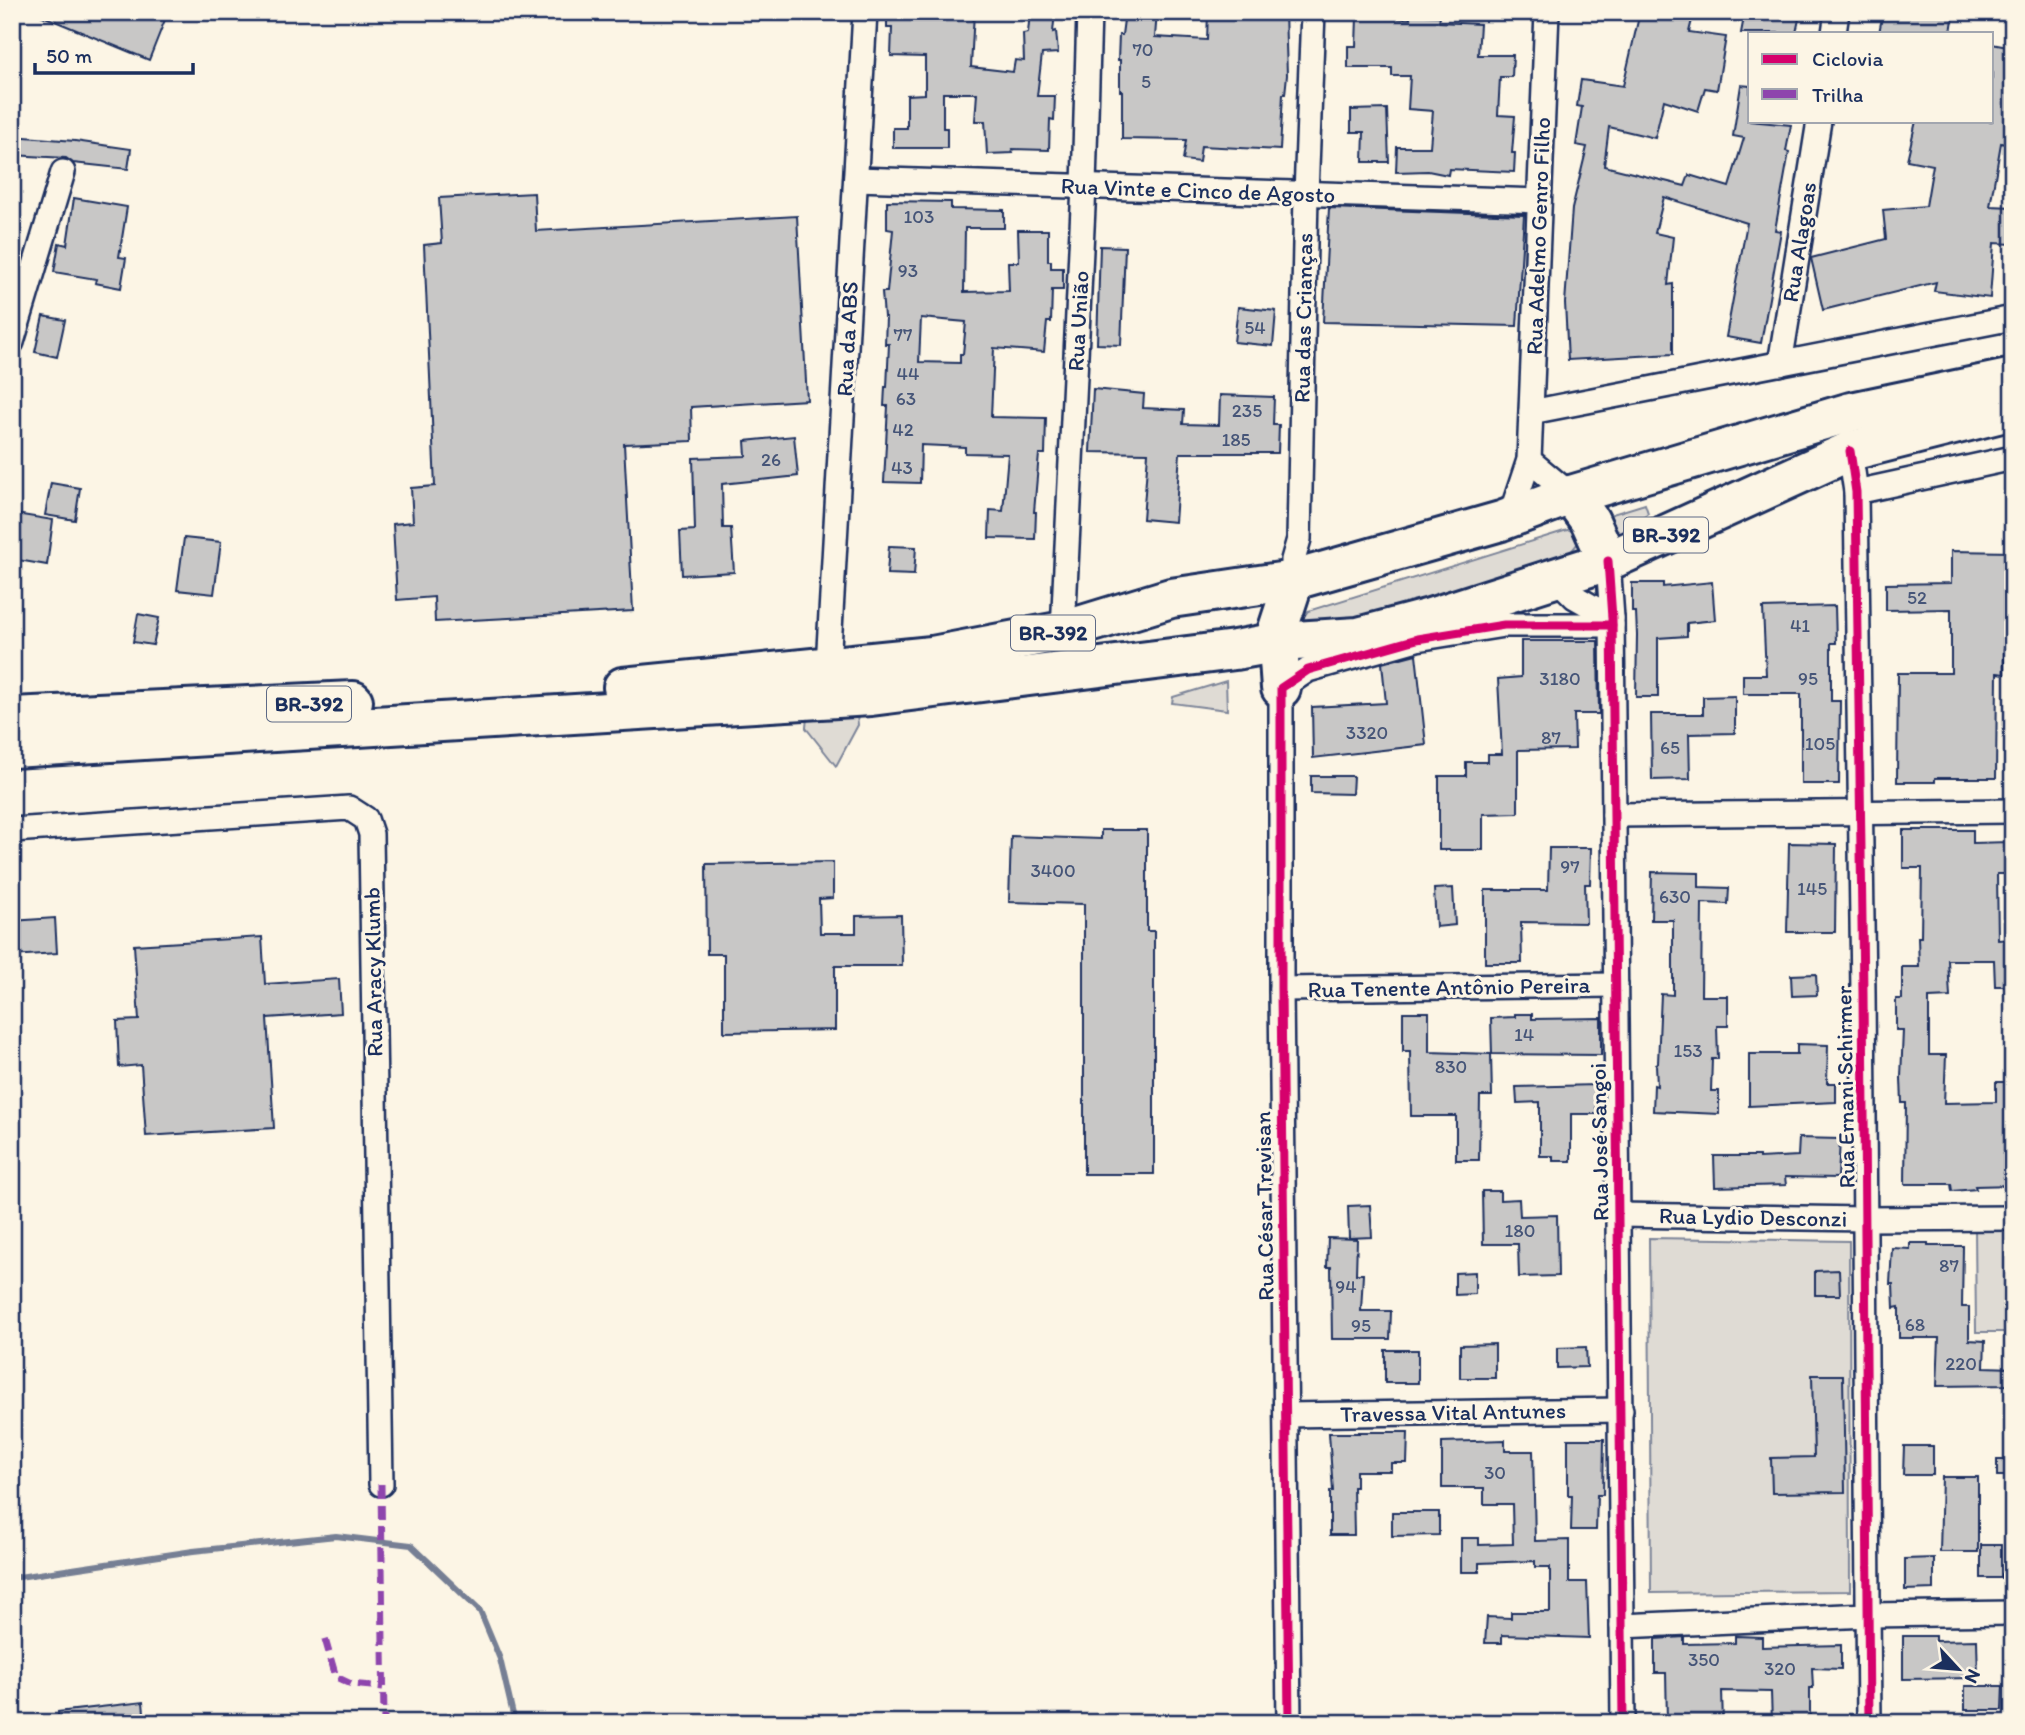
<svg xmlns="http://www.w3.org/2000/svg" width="2025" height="1735" font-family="Itim,sans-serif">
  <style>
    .green { fill: #dfdbd4; stroke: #7d8599; stroke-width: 2 }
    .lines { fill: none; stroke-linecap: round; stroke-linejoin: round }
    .stream { stroke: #767f94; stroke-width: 6 }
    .building { fill: #c8c7c6; stroke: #1b2f5e; stroke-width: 2; fill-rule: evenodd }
    .minor-casing { stroke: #1b2f5e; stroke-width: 28 }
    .trunk-casing { stroke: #1b2f5e; stroke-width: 44 }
    .minor { stroke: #fcf5e5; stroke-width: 23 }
    .trunk { stroke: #fcf5e5; stroke-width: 38 }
    .quiet { stroke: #8e44ad; stroke-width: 7; stroke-dasharray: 14 7; stroke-linecap: butt }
    .cycleway-casing { stroke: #fcf5e5; stroke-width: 13 }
    .cycleway { stroke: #d6006c; stroke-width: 9 }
    .labels { text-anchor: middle; stroke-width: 6; stroke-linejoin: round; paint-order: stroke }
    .number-label { font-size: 19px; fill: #465578 }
    .shield { fill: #fcf5e5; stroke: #5e6a86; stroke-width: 2 }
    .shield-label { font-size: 21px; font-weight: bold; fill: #1b2f5e }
    .street-label { font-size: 23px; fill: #1b2f5e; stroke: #fcf5e5 }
  </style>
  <rect width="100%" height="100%" fill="#fcf5e5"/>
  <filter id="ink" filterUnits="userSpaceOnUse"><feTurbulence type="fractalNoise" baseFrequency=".0143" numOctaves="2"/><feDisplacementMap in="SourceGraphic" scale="14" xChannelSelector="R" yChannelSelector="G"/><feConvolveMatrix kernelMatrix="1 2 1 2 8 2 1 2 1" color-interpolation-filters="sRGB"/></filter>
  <g filter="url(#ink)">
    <!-- green -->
    <g class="green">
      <polygon points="1645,504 1648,513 1608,545 1596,519"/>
      <polygon points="1577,527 1583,537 1570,553 1375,620 1305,627 1302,619 1308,611"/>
      <polygon points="1226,681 1227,710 1172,703 1173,697"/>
      <polygon points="857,715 858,725 836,766 806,728 807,717"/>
      <polygon points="2013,1225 2013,1332 1976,1332 1975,1226"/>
      <polygon points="1649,1238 1849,1241 1850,1591 1651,1593"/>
    </g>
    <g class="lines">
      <!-- stream -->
      <polyline class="stream" points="12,1578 193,1551 336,1536 411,1545 480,1611 500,1659 515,1723"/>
    </g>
    <!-- building -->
    <g class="building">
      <polygon points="33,12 168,12 149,60"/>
      <polygon points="887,12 974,12 971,67 1013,72 1015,60 1024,61 1023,34 1028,33 1030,12 1055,12 1053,32 1056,31 1058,53 1042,54 1037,96 1055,96 1054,120 1050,119 1049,150 1012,149 1013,153 987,154 985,121 975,121 977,93 943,93 943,128 947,128 947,148 893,148 893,128 907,128 907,95 925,94 925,57 891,56 892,28 887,28"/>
      <polygon points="1125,12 1157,12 1155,37 1207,40 1208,12 1285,12 1287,75 1285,94 1283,94 1280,150 1201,146 1199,162 1183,160 1186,140 1122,139 1122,91 1120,91 1120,60 1118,60 1119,35 1122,35"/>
      <polygon points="1640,12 1694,12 1689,32 1726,37 1717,90 1705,88 1698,111 1664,100 1655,138 1609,127 1604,166 1685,186 1689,175 1729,187 1744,138 1733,136 1741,85 1750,86 1750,121 1791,125 1786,151 1789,152 1775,230 1781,231 1761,343 1726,337 1747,223 1664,197 1655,233 1673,237 1668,285 1673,284 1673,354 1568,360 1565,303 1572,209 1587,147 1576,145 1582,107 1577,106 1581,80 1623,86"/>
      <polygon points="1745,12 1767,12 1799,19 1796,33 1741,33"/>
      <polygon points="1883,12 1954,12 1951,33 1879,33"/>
      <polygon points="1410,14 1440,16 1439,22 1480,24 1478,55 1513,55 1512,77 1500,77 1498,115 1515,116 1512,153 1515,153 1514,172 1449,169 1448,175 1428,171 1396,172 1397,147 1430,147 1433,111 1408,109 1410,76 1392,76 1392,68 1348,68 1348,46 1356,46 1357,17 1410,19"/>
      <polygon points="1992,44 2013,48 2013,146 2001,143 1990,206 2013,207 2013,244 1994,243 1990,298 1934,291 1936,282 1823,310 1811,258 1886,239 1883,210 1926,206 1933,165 1907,160 1916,121 1992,121"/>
      <polygon points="1387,109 1389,162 1363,162 1364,132 1351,132 1351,110"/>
      <polygon points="12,136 75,141 131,149 128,169 73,163 66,158 12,155"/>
      <polygon points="534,193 536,231 797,216 807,400 691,407 692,441 624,444 633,611 435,622 434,597 397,600 393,524 413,522 411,488 435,486 424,245 442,243 439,198"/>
      <polygon points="74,198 127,207 119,257 126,258 121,288 95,283 96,279 54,272 59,243 67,245"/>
      <path d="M887,201l64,1v7l53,1v18h-39l-1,64 45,-1 -1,-29h11l-1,-32h30v31h3v7h12v22h-11l-1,32h-4l-3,30 -50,-4 -3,69 55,1 -1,36h-6l-5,58h2l-1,27 -46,-1 1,-28 13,1 5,-57 -43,-1v-6l-44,-2 -1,38 -36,-1 4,-76h-4l1,-19h2l2,-43h-4l1,-27h-2l-2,-25h5l6,-62 -6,-1zM921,318l45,4 -3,32h-3v9l-41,-1z"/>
      <polygon points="1329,208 1524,215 1517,326 1323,322"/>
      <polygon points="1100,246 1125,247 1121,345 1097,344"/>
      <polygon points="1238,307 1276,311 1273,346 1234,342"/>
      <polygon points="43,316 65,320 57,357 35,352"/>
      <polygon points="1093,389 1144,394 1143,408 1184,410 1183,424 1219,425 1220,395 1274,397 1273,425 1279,425 1278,453 1180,453 1175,522 1143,519 1148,453 1090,452"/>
      <polygon points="794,436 798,476 722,484 723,528 731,528 734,572 682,575 680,531 695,530 693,458 746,456 745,441"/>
      <polygon points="51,483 80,488 75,520 45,515"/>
      <polygon points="16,514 53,520 47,565 12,559 12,540"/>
      <polygon points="184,538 221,542 214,594 177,590"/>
      <polygon points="889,546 916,547 914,575 887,574"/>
      <polygon points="1951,551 2013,552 2011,650 2004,650 2004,674 1997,673 1996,778 1935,778 1935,782 1897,782 1898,673 1951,673 1951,609 1886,610 1886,584 1951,583"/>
      <polygon points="1712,582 1715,620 1687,623 1687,636 1658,638 1658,697 1636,697 1637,635 1636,612 1632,612 1632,583 1663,583 1663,587"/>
      <polygon points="1835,606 1836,643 1831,643 1831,701 1840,701 1839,784 1801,784 1801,694 1743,694 1743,675 1766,675 1763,608"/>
      <polygon points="138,614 159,618 153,645 133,642"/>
      <polygon points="1521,641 1598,641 1599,714 1574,714 1575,749 1518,750 1518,813 1483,814 1483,850 1439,850 1439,776 1466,776 1466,762 1488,762 1488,754 1502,754 1498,679 1521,677"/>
      <polygon points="1416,654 1426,745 1313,758 1312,707 1386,703 1382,663"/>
      <polygon points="1735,696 1735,733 1689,734 1690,779 1652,780 1651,714 1703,714 1703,697"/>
      <polygon points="1311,776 1353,776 1352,794 1311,793"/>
      <polygon points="1101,830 1147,830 1147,931 1154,931 1154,1174 1084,1174 1084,904 1009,902 1011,836 1101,839"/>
      <polygon points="1903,830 1973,830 1973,843 2009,842 2009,874 1997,874 1998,940 2013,939 2013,986 1995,986 1994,960 1948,960 1950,997 1929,998 1929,1055 1946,1055 1944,1103 1996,1102 1996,1082 2013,1082 2013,1185 1975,1186 1976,1189 1952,1191 1951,1184 1905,1184 1906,1103 1902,1103 1901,1078 1903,1030 1896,1030 1896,999 1902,999 1902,967 1919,967 1918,937 1921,937 1922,868 1903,868"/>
      <polygon points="1789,843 1836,844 1835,932 1787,932"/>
      <polygon points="1549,848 1591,848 1590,884 1585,884 1586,923 1521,922 1522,963 1485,963 1485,890 1548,890"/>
      <polygon points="833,862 833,898 819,899 820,933 856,933 856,916 901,915 902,966 835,966 835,1030 724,1032 724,954 707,954 706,864"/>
      <polygon points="1652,872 1699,873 1699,887 1729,888 1728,904 1702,903 1701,996 1728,996 1728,1026 1717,1026 1718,1059 1712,1059 1711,1091 1719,1091 1719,1114 1653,1111 1654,1085 1657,1086 1656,1064 1658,1063 1661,994 1673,995 1673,920 1651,920"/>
      <polygon points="1453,888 1455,925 1436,927 1434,889"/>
      <polygon points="55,918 57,953 12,956 12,921"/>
      <polygon points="262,937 265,984 339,979 341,1013 267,1018 274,1128 146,1136 141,1065 119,1067 117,1021 139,1020 134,945"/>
      <polygon points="1816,974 1817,995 1792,996 1791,975"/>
      <polygon points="1403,1012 1429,1012 1429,1052 1491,1054 1492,1096 1480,1096 1479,1160 1456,1160 1456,1116 1411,1116 1410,1051 1403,1051"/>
      <polygon points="1515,1014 1532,1014 1532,1019 1601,1018 1601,1055 1492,1054 1491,1018 1515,1017"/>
      <polygon points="1797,1044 1828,1045 1827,1083 1836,1083 1836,1102 1749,1106 1749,1054 1797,1054"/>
      <polygon points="1596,1085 1596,1114 1571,1114 1571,1161 1553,1161 1553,1156 1540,1156 1540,1102 1517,1103 1516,1087"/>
      <polygon points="1799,1138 1840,1139 1838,1178 1785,1177 1786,1185 1715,1187 1714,1156 1759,1156 1759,1158 1798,1156"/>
      <polygon points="1482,1191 1500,1191 1500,1200 1519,1199 1520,1216 1557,1215 1558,1276 1519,1277 1518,1244 1483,1244"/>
      <polygon points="1370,1205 1372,1237 1349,1238 1348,1206"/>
      <polygon points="1328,1238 1357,1239 1356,1274 1363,1274 1361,1311 1391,1311 1390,1339 1332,1339 1331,1267 1327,1267"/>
      <polygon points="1910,1243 1928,1243 1928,1246 1963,1246 1962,1307 1969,1307 1969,1340 1985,1341 1984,1367 2013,1368 2013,1385 1937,1386 1939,1338 1899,1338 1899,1307 1894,1308 1893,1284 1890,1284 1892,1248 1910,1249"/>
      <polygon points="1839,1270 1840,1295 1815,1295 1815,1271"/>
      <polygon points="1475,1272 1475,1294 1455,1295 1455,1273"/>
      <polygon points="1495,1344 1495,1378 1460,1378 1460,1345"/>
      <polygon points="1586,1347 1587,1367 1557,1368 1557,1348"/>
      <rect x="1385" y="1350" width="33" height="33"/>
      <polygon points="1812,1375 1843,1375 1845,1492 1772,1493 1771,1458 1814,1457"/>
      <polygon points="1359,1432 1408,1432 1407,1463 1391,1463 1391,1471 1356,1471 1356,1487 1353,1487 1354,1535 1330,1535 1330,1491 1333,1491 1329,1433 1359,1433"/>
      <polygon points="1568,1439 1604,1439 1603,1495 1597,1495 1596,1530 1571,1530 1572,1495 1568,1495"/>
      <polygon points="1505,1440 1505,1451 1533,1451 1535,1541 1569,1540 1569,1582 1587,1582 1589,1638 1502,1635 1502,1643 1485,1643 1487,1617 1511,1618 1511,1612 1550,1612 1550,1567 1535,1567 1535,1561 1479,1563 1479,1572 1461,1572 1461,1538 1479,1538 1479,1545 1513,1544 1512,1504 1484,1504 1484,1488 1442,1488 1442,1442"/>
      <polygon points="1904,1446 1933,1446 1933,1475 1903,1475"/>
      <rect x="1997" y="1460" width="16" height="16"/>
      <polygon points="1942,1477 1978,1477 1978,1552 1940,1552"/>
      <polygon points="1392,1512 1439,1512 1439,1535 1392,1536"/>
      <rect x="1981" y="1545" width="20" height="33"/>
      <polygon points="1934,1558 1934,1589 1905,1590 1905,1559"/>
      <polygon points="1735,1636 1762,1637 1762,1647 1841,1645 1841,1669 1812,1668 1813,1688 1810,1688 1810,1723 1772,1723 1771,1692 1722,1691 1723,1723 1667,1721 1666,1673 1655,1673 1655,1639 1684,1637 1684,1644 1735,1643"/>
      <polygon points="1903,1636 1935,1636 1935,1641 1977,1640 1978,1678 1903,1679"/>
      <polygon points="1965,1686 2003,1686 2002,1710 1965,1710"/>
      <polygon points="143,1702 145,1723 58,1723 58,1712"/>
    </g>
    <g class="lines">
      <defs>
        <g id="minor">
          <polyline points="1834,33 1837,12"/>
          <polyline points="856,179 1539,201"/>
          <polyline points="12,342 63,172"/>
          <polyline points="1780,364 1819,121"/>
          <polyline points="1531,412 2013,318"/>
          <polyline points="1850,451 1856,492 1863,992 1869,1723"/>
          <polyline points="1529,460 1571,495"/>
          <polyline points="1856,492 2013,458"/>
          <polyline points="1503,519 1511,514 1529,460 1547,12"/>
          <polyline points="1608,561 1612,618 1623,1723"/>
          <polyline points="1556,578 1575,597 1612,618"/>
          <polyline points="1294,580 1293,560 1299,539 1306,194 1313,12"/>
          <polyline points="1063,631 1084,186 1089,12"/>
          <polyline points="828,666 865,12"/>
          <polyline points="1614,815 2013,811"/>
          <polyline points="12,830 349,808 366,819 371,834 381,1484"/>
          <polyline points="1281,989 1616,985"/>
          <polyline points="1619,1215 1865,1219 2013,1218"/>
          <polyline points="1286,1415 1621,1410"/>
          <polyline points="1622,1626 1868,1615 2013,1613"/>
          <polyline points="1289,1723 1281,989 1281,688 1308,670 1417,639 1504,625 1612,625"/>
        </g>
        <g id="trunk">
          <polyline points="1571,495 1590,521 1608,561"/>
          <polyline points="623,687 932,656 1063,631 1171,598 1294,580 1501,521 1571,495 1851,412 2013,378"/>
          <polyline points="1281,688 1277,632 1294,580"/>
          <polyline points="12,717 353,701"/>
          <polyline points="12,748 871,696 1235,650 1279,642 1358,637 1430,618 1608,561 1850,451 2013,410"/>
        </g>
      </defs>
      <!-- minor casing -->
      <use href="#minor" class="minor-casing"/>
      <!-- trunk casing -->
      <use href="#trunk" class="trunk-casing"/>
      <!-- minor -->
      <use href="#minor" class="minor"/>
      <!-- trunk -->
      <use href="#trunk" class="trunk"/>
      <!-- quiet -->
      <g class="quiet">
        <polyline points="381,1484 384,1723"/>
        <polyline points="325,1639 336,1677 351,1684 383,1687"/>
      </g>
      <defs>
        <g id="cycleway">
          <polyline points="1850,451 1856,492 1863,992 1869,1723"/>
          <polyline points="1608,561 1612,618 1623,1723"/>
          <polyline points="1289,1723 1281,989 1281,688 1308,670 1417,639 1504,625 1612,625"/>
        </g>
      </defs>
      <!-- cycleway casing -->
      <use href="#cycleway" class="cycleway-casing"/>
      <!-- cycleway -->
      <use href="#cycleway" class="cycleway"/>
    </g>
  </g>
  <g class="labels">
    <!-- number labels -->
    <g class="number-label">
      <text x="1143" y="56">70</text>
      <text x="1146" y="88">5</text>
      <text x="919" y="223">103</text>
      <text x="908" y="277">93</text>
      <text x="1255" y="334">54</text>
      <text x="903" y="341">77</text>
      <text x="908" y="380">44</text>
      <text x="906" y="405">63</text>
      <text x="1247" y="417">235</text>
      <text x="903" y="436">42</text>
      <text x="1236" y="446">185</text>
      <text x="771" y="466">26</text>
      <text x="902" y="474">43</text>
      <text x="1917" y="604">52</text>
      <text x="1800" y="632">41</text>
      <text x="1560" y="685">3180</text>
      <text x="1808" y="685">95</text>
      <text x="1367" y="739">3320</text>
      <text x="1551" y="744">87</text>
      <text x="1820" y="750">105</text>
      <text x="1670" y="754">65</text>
      <text x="1570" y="873">97</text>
      <text x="1053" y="877">3400</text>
      <text x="1812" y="895">145</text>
      <text x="1675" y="903">630</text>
      <text x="1524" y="1041">14</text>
      <text x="1688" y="1057">153</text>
      <text x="1451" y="1073">830</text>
      <text x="1520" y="1237">180</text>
      <text x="1949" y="1272">87</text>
      <text x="1346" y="1293">94</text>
      <text x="1915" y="1331">68</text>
      <text x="1361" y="1332">95</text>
      <text x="1961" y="1370">220</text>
      <text x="1495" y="1479">30</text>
      <text x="1704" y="1666">350</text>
      <text x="1780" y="1675">320</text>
    </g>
    <!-- shield labels -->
    <g class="shield">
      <rect x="1624" y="517.5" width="84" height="35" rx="5"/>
      <rect x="1011" y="615.5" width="84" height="35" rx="5"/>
      <rect x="267" y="686.5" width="84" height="35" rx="5"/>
    </g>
    <g class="shield-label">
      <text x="1666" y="542">BR-392</text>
      <text x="1053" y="640">BR-392</text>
      <text x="309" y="711">BR-392</text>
    </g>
    <!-- street labels -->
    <g class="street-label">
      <text transform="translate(1198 190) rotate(2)" y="8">Rua Vinte e Cinco de Agosto</text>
      <text transform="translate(1538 236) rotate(-88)" y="8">Rua Adelmo Genro Filho</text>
      <text transform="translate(1799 242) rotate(-81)" y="8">Rua Alagoas</text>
      <text transform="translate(1303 318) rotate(-89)" y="8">Rua das Crianças</text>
      <text transform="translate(1078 321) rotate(-87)" y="8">Rua União</text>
      <text transform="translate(847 339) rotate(-87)" y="8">Rua da ABS</text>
      <text transform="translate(373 972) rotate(-91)" y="8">Rua Aracy Klumb</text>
      <text transform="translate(1449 987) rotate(-1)" y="8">Rua Tenente Antônio Pereira</text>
      <text transform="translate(1845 1087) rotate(-91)" y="8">Rua Ernani Schirmer</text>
      <text transform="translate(1599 1142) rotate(-91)" y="8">Rua José Sangoi</text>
      <text transform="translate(1264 1206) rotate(-91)" y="8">Rua César Trevisan</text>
      <text transform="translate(1753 1217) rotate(1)" y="8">Rua Lydio Desconzi</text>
      <text transform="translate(1453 1412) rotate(-1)" y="8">Travessa Vital Antunes</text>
    </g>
  </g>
  <!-- margin -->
  <rect width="2025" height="1735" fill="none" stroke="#fcf5e5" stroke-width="42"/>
  <rect x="21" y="21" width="1983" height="1693" fill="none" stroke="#1b2f5e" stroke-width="2.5" filter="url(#ink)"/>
  <!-- legend -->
  <rect x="1748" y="32" width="245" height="91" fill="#fcf5e5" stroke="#a2a6af" stroke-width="2"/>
  <rect x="1762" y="54" width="35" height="10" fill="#d6006c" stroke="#a2a6af" stroke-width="2"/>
  <text x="1812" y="66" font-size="21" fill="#1b2f5e">Ciclovia</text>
  <rect x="1762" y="89" width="35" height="10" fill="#8e44ad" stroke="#a2a6af" stroke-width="2"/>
  <text x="1812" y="102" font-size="21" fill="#1b2f5e">Trilha</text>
  <!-- north arrow -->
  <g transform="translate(1958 1669) rotate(116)" stroke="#fcf5e5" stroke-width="5" paint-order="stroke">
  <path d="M0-5L12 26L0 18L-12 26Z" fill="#1b2f5e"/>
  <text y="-10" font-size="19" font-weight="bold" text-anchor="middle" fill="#1b2f5e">N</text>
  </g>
  <!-- scale -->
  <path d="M35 63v10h158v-10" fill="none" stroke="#1b2f5e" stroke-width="3.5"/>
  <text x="46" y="63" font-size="21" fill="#1b2f5e" stroke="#fcf5e5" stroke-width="5" paint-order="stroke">50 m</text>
</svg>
